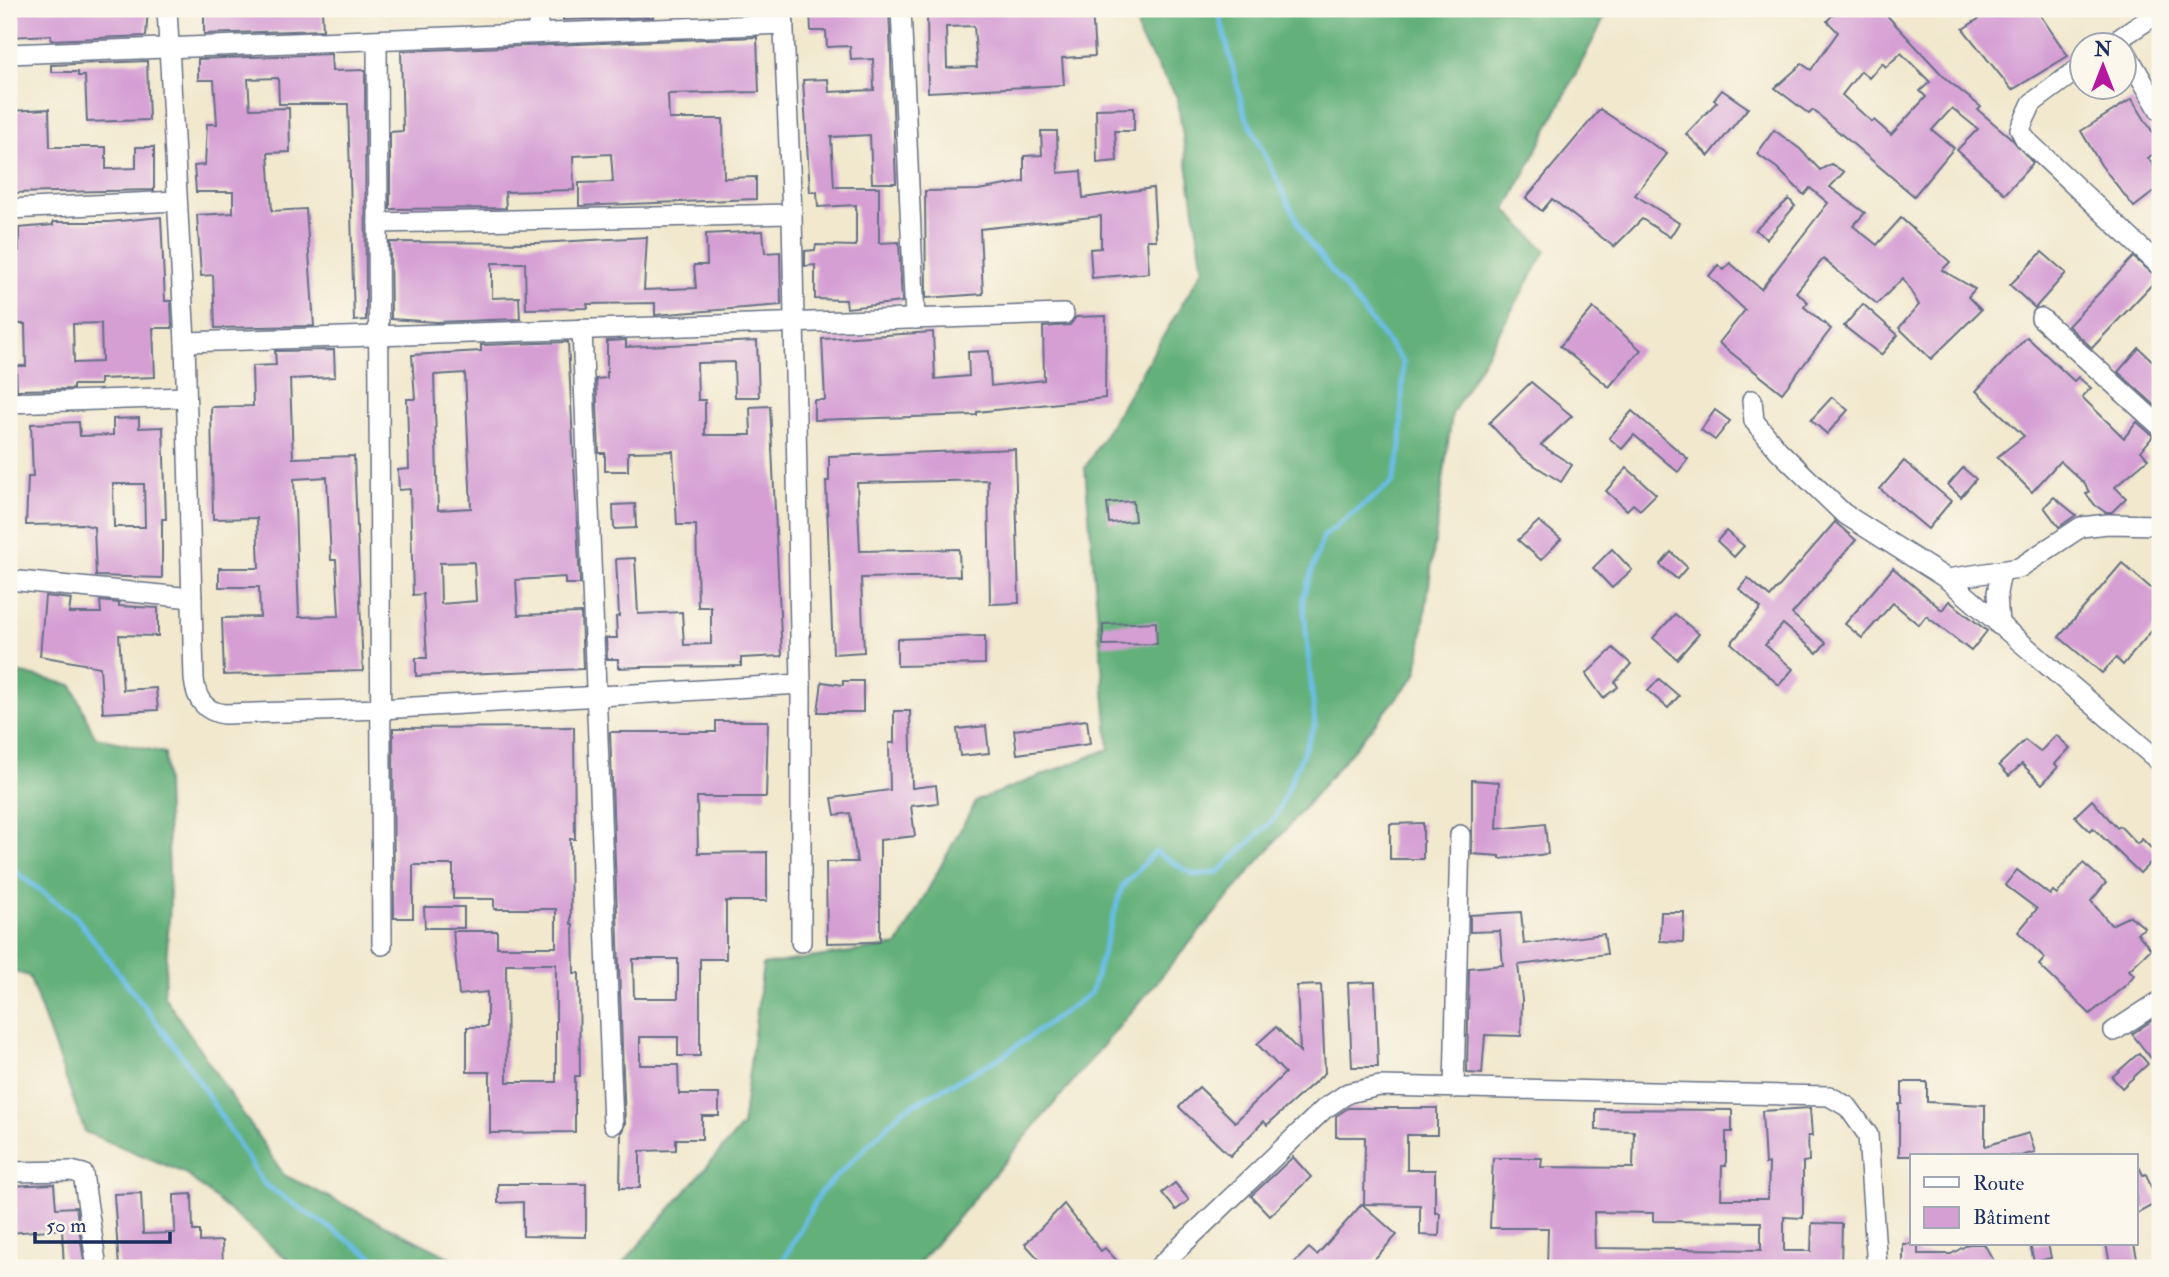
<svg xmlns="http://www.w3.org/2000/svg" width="2169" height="1277" font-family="'IM FELL Double Pica',serif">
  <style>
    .forest { fill: #63b07a; stroke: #3f706c; stroke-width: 2 }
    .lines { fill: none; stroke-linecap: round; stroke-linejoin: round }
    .stream { stroke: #69bde6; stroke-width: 5 }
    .building { fill: #d59fd4; fill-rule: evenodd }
    .minor-casing { stroke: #667085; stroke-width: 22 }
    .minor { stroke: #fff; stroke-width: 19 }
  </style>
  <rect width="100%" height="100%" fill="#fbf7ec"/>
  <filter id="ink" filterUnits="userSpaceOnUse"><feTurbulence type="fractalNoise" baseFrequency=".0143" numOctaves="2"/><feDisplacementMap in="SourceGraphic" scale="14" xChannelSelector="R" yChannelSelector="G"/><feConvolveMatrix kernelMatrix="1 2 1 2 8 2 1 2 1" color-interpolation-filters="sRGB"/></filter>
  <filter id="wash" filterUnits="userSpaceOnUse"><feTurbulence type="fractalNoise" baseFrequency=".00686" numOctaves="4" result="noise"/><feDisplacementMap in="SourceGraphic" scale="28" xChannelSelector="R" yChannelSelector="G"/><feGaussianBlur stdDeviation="1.57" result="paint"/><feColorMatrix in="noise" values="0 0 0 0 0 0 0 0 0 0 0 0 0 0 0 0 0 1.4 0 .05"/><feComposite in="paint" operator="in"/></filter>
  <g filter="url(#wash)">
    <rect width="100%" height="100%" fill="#f1e8cd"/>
    <!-- forest -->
    <g class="forest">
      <polygon points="1134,9 1609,9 1506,210 1546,251 1452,414 1417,674 915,1268 619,1268 742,1126 763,965 898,945 976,801 1109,749 1085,468 1203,269 1177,97 1140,38"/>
      <polygon points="9,670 72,685 95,737 165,753 170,904 164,996 284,1175 455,1260 537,1268 297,1268 185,1173 85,1132 29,976 9,970"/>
    </g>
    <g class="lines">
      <!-- stream -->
      <g class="stream">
        <polyline points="1442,9 1444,9"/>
        <polyline points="9,867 76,917 186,1061 264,1184 376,1259 398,1268"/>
        <polyline points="779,1268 820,1193 903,1110 1001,1057 1091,993 1122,887 1155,852 1194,875 1219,872 1275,818 1315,725 1303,598 1323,537 1393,482 1401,448 1403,362 1305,237 1244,112 1218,9"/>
      </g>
    </g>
    <g id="blocks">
      <!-- building -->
      <g class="building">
        <polygon points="148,9 146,36 51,40 51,35 9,37 9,10"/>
        <polygon points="204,9 322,9 323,30 204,34"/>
        <polygon points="563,9 653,9 653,17 563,20"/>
        <polygon points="810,9 889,9 896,183 872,183 870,135 831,137 834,187 879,187 879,243 899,242 902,302 847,308 846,300 815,299 815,265 805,266 805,251 815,250 816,245 856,246 856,205 818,207 817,192 810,192 803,80 828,79 829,92 874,90 873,59 851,60 850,46 827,47 826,31 811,31"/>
        <path d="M927,9h165l3,47 -33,2 2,27 -136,7zM974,26l3,41 -30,1 -1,-41z"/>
        <path d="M1838,9h20l8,7 8,-7h7l65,70 35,28 -3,3 33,28 22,25 -28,31 -48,-44 21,-21 -26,-21 -20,22 22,18 -40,48 -101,-86 -4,4 -34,-26 27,-24 9,6 27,-38 -11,-11zM1901,53l29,29 -10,9 6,6 -35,38 -17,-15 -2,2 -30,-27 19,-24 8,7 13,-15 4,4z"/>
        <polygon points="1994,9 2036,9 2068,56 2012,90 1963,29"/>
        <polygon points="757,37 759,92 668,94 669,119 723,119 724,178 756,177 756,199 579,206 579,183 613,182 611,154 573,156 574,190 505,192 506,208 390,209 390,132 403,131 401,51"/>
        <polygon points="331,54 332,71 365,70 366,320 354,321 348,104 279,104 278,78 248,79 250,109 289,108 290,152 268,153 272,211 306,209 314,326 215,328 213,275 201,276 197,215 233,213 233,192 196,192 194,166 205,165 207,124 217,124 214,80 198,80 198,59"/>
        <polygon points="147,61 149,120 87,122 85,76 78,76 78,72 51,72 51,65"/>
        <polygon points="1722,90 1748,108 1709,156 1686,134 1717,102 1714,100"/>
        <polygon points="2132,99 2160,144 2160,149 2148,158 2160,175 2160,187 2134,207 2101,165 2081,131"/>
        <polygon points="1134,108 1134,131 1115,131 1117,161 1097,163 1096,109"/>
        <polygon points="49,109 50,147 106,147 106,169 136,168 136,147 154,147 154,190 9,193 9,111"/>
        <polygon points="1600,109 1667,154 1635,195 1679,223 1670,237 1642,219 1614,247 1552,199 1542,211 1526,198"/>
        <polygon points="1774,130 1800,149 1820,170 1831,164 1844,172 1830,187 1865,213 1853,226 1877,245 1901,218 1950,262 1942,270 1975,289 1968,297 1981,310 1931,359 1899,328 1919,305 1903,278 1877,304 1823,259 1796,292 1808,302 1804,307 1831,329 1782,393 1719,343 1745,310 1709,276 1718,265 1724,270 1730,263 1761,289 1828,203 1810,188 1804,195 1777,168 1757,154"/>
        <polygon points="1041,131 1057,131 1058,173 1081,171 1083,198 1153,188 1156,240 1147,240 1149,273 1092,278 1090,249 1101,248 1101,216 980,229 983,294 926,298 925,191 978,190 1024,182 1024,156 1042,155"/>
        <polygon points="1789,199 1795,206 1767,239 1755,230"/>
        <path d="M161,217l4,84h6l1,27h-19l2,49 -55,2v6h-27v4l-56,1 -1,-24h10l-1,-42h-16v-73h10v-23l34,-3v-3h56zM101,323l1,39 -28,1 -1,-39z"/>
        <polygon points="763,231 765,253 780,252 781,305 655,315 655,303 587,304 588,308 526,309 525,263 492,263 492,298 519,297 520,319 436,322 391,319 390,242 537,243 647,237 644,290 696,288 694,265 707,265 706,234"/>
        <polygon points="2042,252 2066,273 2035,308 2010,285"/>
        <polygon points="2133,257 2158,278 2092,348 2068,326"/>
        <polygon points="1863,304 1898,335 1881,355 1844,326"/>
        <polygon points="1593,308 1641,350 1609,387 1560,346"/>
        <polygon points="1106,316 1105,398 977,412 977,415 814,420 814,400 825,400 822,339 933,332 935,379 969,376 968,352 989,351 991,386 1044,380 1043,327 1070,325 1076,317"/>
        <polygon points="2027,337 2074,381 2078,377 2091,388 2082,397 2124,438 2137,422 2153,436 2141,451 2148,459 2115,487 2126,498 2112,512 2105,512 2095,505 2086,494 2089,492 2084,483 2060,461 2032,492 1997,457 2024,436 1976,391"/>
        <polygon points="626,340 626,347 757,341 759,397 735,397 734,362 697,363 698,400 705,400 705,435 751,435 750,407 770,406 782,656 741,658 741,666 643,667 618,668 618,659 607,659 606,638 617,638 616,617 619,616 616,559 635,558 638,614 682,612 684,645 711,644 711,607 698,607 696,525 677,525 673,451 628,452 628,471 605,471 605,453 599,453 596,379 607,378 607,341"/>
        <path d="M568,342l12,242h-15v-7l-49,3 2,35 63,-2 2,56 -167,7v-18h11l-4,-64 -10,1 -3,-106 -11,1 -1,-20 11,-1 -2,-70h8l-3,-44 69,-4v-6zM465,373l6,135 -33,2 -4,-135zM474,562l2,39 -35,3 -1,-41z"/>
        <polygon points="2139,348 2160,368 2160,410 2118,372"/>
        <path d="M334,350l1,27 -45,2 3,79 61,-2 9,215 -139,4 -2,-57 38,-1 -1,-30h-40v-19h40l-2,-50 -44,1 -2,-112 42,-1 -1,-40 24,-1 -1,-14zM327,477l4,83h5l3,56 -40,1 -5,-138z"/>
        <polygon points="1531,382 1572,416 1541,445 1572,465 1561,482 1521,457 1489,423"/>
        <polygon points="1832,397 1848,410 1827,434 1811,420"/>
        <polygon points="1715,410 1730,421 1715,440 1701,430"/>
        <polygon points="1632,411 1688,459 1678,472 1634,435 1622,449 1609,438"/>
        <path d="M139,418v10l24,-1 3,92h-4v59l-66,-2 -2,-49 -12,-3 -56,1 2,-48h5l-2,-53 48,-2 1,14 33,-1v-16zM113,484h31l1,43h-31z"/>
        <polygon points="1015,449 1019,603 990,604 988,480 857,483 860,551 959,549 960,576 861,578 864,652 833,654 826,481 829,481 829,456"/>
        <polygon points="1904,461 1951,501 1928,529 1880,489"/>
        <polygon points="1627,468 1656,494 1640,510 1633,504 1627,510 1606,491"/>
        <polygon points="1963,468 1976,479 1961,497 1948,485"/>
        <polygon points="2054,497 2076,515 2059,527 2044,507"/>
        <polygon points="1133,501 1135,521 1109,523 1107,503"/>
        <polygon points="635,504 636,528 614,529 613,505"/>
        <polygon points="1539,521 1561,539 1541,560 1518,540"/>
        <polygon points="1835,522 1856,540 1792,614 1826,643 1817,653 1783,624 1765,645 1793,669 1779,685 1731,643 1761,608 1739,589 1748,578 1770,597"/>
        <polygon points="1726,531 1744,546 1734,557 1717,541"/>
        <polygon points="1612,549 1632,570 1612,588 1593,568"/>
        <polygon points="1671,552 1687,567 1677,579 1660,565"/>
        <polygon points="2122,563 2160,596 2160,621 2123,665 2116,658 2102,673 2059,637"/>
        <polygon points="1893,568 1942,610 1949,601 1987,631 1971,651 1926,616 1919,625 1893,603 1862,638 1845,624"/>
        <polygon points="45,596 71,599 69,613 101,613 100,601 119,603 119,606 158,608 158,636 119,635 123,690 156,688 158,710 103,713 100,667 40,656"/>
        <polygon points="1675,614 1699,634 1677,659 1653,638"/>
        <polygon points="1156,622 1157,644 1103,645 1103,624"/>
        <polygon points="985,636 985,664 897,666 897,639"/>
        <polygon points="1613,648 1631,664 1615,682 1618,687 1603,698 1586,674"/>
        <polygon points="1659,679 1679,696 1668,708 1648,691"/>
        <polygon points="843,681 863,681 863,712 818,712 822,682 843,685"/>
        <polygon points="894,711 910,711 912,788 936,785 938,803 911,806 915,836 880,840 880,942 827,943 826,862 857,862 850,813 835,815 832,798 890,790 889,743 894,743"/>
        <polygon points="1087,720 1090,744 1017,754 1014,730"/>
        <path d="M716,721h52l-2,76h-69l1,56 69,-1v49h-41v58h-26v97h-22v-19h-38v28h38l1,29h40v22h-17v23h-26v11l-36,1v37h-20l1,-55 4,-9 -15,-392h106zM633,959h45v39h-44z"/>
        <polygon points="986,726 989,753 960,756 957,729"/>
        <path d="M574,727l1,112h-5l1,85h2l1,49h5l1,103h-5v56l-85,1v-61h-23v-45h20v-35l-28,3 -6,-64h44v16h59v-38h-62v-10h-41v-34h-40v53h-19l-1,-190zM506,964h50v118h-49z"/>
        <polygon points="2056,735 2070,748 2055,764 2058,767 2042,784 2022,764 2009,776 1999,765 2025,740 2040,752"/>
        <polygon points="1472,780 1499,782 1497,829 1545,824 1548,854 1500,859 1500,856 1472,854"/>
        <polygon points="2092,800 2117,828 2120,826 2137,844 2142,839 2158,855 2140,873 2093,828 2090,831 2075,816"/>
        <polygon points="1423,823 1423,859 1390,859 1390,824"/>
        <polygon points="2083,863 2106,883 2091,901 2111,925 2130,916 2145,928 2137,933 2151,949 2129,970 2134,975 2126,985 2090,1014 2039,965 2045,958 2018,932 2037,909 2005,885 2017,870 2050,895 2053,891 2057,894"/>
        <polygon points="424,907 464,907 464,928 425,928"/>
        <polygon points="1521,912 1524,944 1604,934 1607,954 1518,965 1522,1000 1521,1036 1485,1035 1482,1074 1467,1073 1469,968 1503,965 1500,931 1470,932 1470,915"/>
        <polygon points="1661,912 1684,912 1683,942 1660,941"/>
        <polygon points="1375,982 1378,1067 1352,1067 1348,983"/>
        <polygon points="1321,985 1325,1073 1267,1125 1264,1121 1230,1156 1179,1107 1199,1087 1235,1122 1285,1073 1257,1044 1276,1027 1300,1052 1297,986"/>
        <polygon points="2160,1015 2160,1051 2151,1058 2132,1034"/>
        <polygon points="2139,1053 2148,1064 2122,1088 2112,1077"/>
        <polygon points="1902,1082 1927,1082 1927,1102 1985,1105 1985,1146 2029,1133 2035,1152 2021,1156 1899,1156 1899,1104 1902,1104"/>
        <polygon points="1348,1108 1437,1108 1437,1135 1407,1135 1407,1170 1435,1170 1435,1213 1440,1213 1439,1236 1420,1235 1420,1205 1364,1204 1365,1137 1336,1137 1336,1116"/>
        <path d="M1810,1108l2,28h-4l1,25 -6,1v56l-19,-1v34h27l1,-28 30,1 -1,43 -294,1 1,-40h-58l3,-70h49l-1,9 92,1 1,-37 -38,-1v-21l136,1v22h-6v34h-4l-1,33h47l1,-36 -4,1 -3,-53zM1594,1212l59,1v8l108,1v28l-166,-2z"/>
        <polygon points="1293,1157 1311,1177 1270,1216 1251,1196"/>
        <polygon points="2136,1161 2143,1175 2146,1174 2157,1203 2136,1214"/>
        <polygon points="1175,1183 1189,1200 1176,1210 1162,1193"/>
        <polygon points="54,1184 56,1208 76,1207 85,1268 64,1268 62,1229 9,1233 9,1186"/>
        <polygon points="498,1184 586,1184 586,1237 523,1236 523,1202 498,1203"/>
        <polygon points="141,1193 143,1234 175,1233 174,1195 192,1194 193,1231 200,1231 200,1242 222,1241 223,1268 119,1268 114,1194"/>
        <polygon points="1064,1204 1101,1251 1105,1248 1124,1268 1047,1268 1025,1244"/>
        <polygon points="1362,1204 1397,1235 1366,1268 1289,1268 1309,1248 1317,1255"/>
        <polygon points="1903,1244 1918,1244 1918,1254 1951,1254 1969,1244 1984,1244 1998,1268 1903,1268"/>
        <polygon points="2030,1244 2048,1244 2051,1258 2034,1262"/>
        <polygon points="2106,1244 2134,1244 2138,1263 2124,1268 2111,1268"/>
      </g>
    </g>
  </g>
  <g filter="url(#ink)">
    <use href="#blocks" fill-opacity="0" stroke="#667085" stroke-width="2"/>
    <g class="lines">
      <defs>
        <g id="minor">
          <path d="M167,9l18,333 9,337c2,20 10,32 30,35l157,-5 420,-25"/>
          <polyline points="538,9 538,31"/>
          <polyline points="783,9 792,214 801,684 801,942"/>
          <polyline points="901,9 915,319"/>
          <polyline points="377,41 382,945"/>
          <polyline points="2108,46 2160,12"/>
          <polyline points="2124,49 2160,111"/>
          <polyline points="9,54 784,24"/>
          <polyline points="2082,66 2032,103 2020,129 2025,139 2160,266"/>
          <polyline points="9,209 177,201"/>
          <polyline points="378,223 792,214"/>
          <polyline points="2041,318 2160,426"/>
          <polyline points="582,329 613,1124"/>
          <polyline points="185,342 1064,314"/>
          <polyline points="1752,400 1754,421 1779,451 1843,513 1947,579 2160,762"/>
          <polyline points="9,403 185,397"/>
          <polyline points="1947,579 2019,568 2081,527 2108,524 2160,525"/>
          <polyline points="9,580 192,598"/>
          <polyline points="1999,625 1997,593 2001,572"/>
          <polyline points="2114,1031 2160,1001"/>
          <polyline points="1454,1088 1460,835"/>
          <polyline points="9,1172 71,1171 83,1174 97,1268"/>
          <polyline points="1158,1268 1324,1109 1348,1093 1380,1086 1829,1096 1848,1107 1868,1135 1877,1268"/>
        </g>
      </defs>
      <!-- minor casing -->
      <use href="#minor" class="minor-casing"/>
      <!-- minor -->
      <use href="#minor" class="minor"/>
    </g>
  </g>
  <!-- margin -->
  <rect width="2169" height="1277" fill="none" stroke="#fbf7ec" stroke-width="35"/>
  <!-- legend -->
  <rect x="1910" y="1154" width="228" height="91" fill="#fbf7ec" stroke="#a1a7b3" stroke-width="2"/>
  <rect x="1924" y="1177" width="35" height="10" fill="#ffffff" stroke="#a1a7b3" stroke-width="2"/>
  <text x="1973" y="1190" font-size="21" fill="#1b2f5e">Route</text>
  <rect x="1924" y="1207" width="35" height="21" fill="#d59fd4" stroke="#a1a7b3" stroke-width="2"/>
  <text x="1973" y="1224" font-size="21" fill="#1b2f5e">Bâtiment</text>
  <!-- north arrow -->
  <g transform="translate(2103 66)"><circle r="33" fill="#fbf7ec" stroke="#a1a7b3" stroke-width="2"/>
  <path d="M0-5L12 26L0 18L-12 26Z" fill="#b5179e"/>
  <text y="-10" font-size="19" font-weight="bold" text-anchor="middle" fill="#1b2f5e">N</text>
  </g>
  <!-- scale -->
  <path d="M35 1232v10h135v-10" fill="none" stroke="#1b2f5e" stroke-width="3.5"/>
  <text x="46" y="1232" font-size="21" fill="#1b2f5e" stroke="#fbf7ec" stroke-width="5" paint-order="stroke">50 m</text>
</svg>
